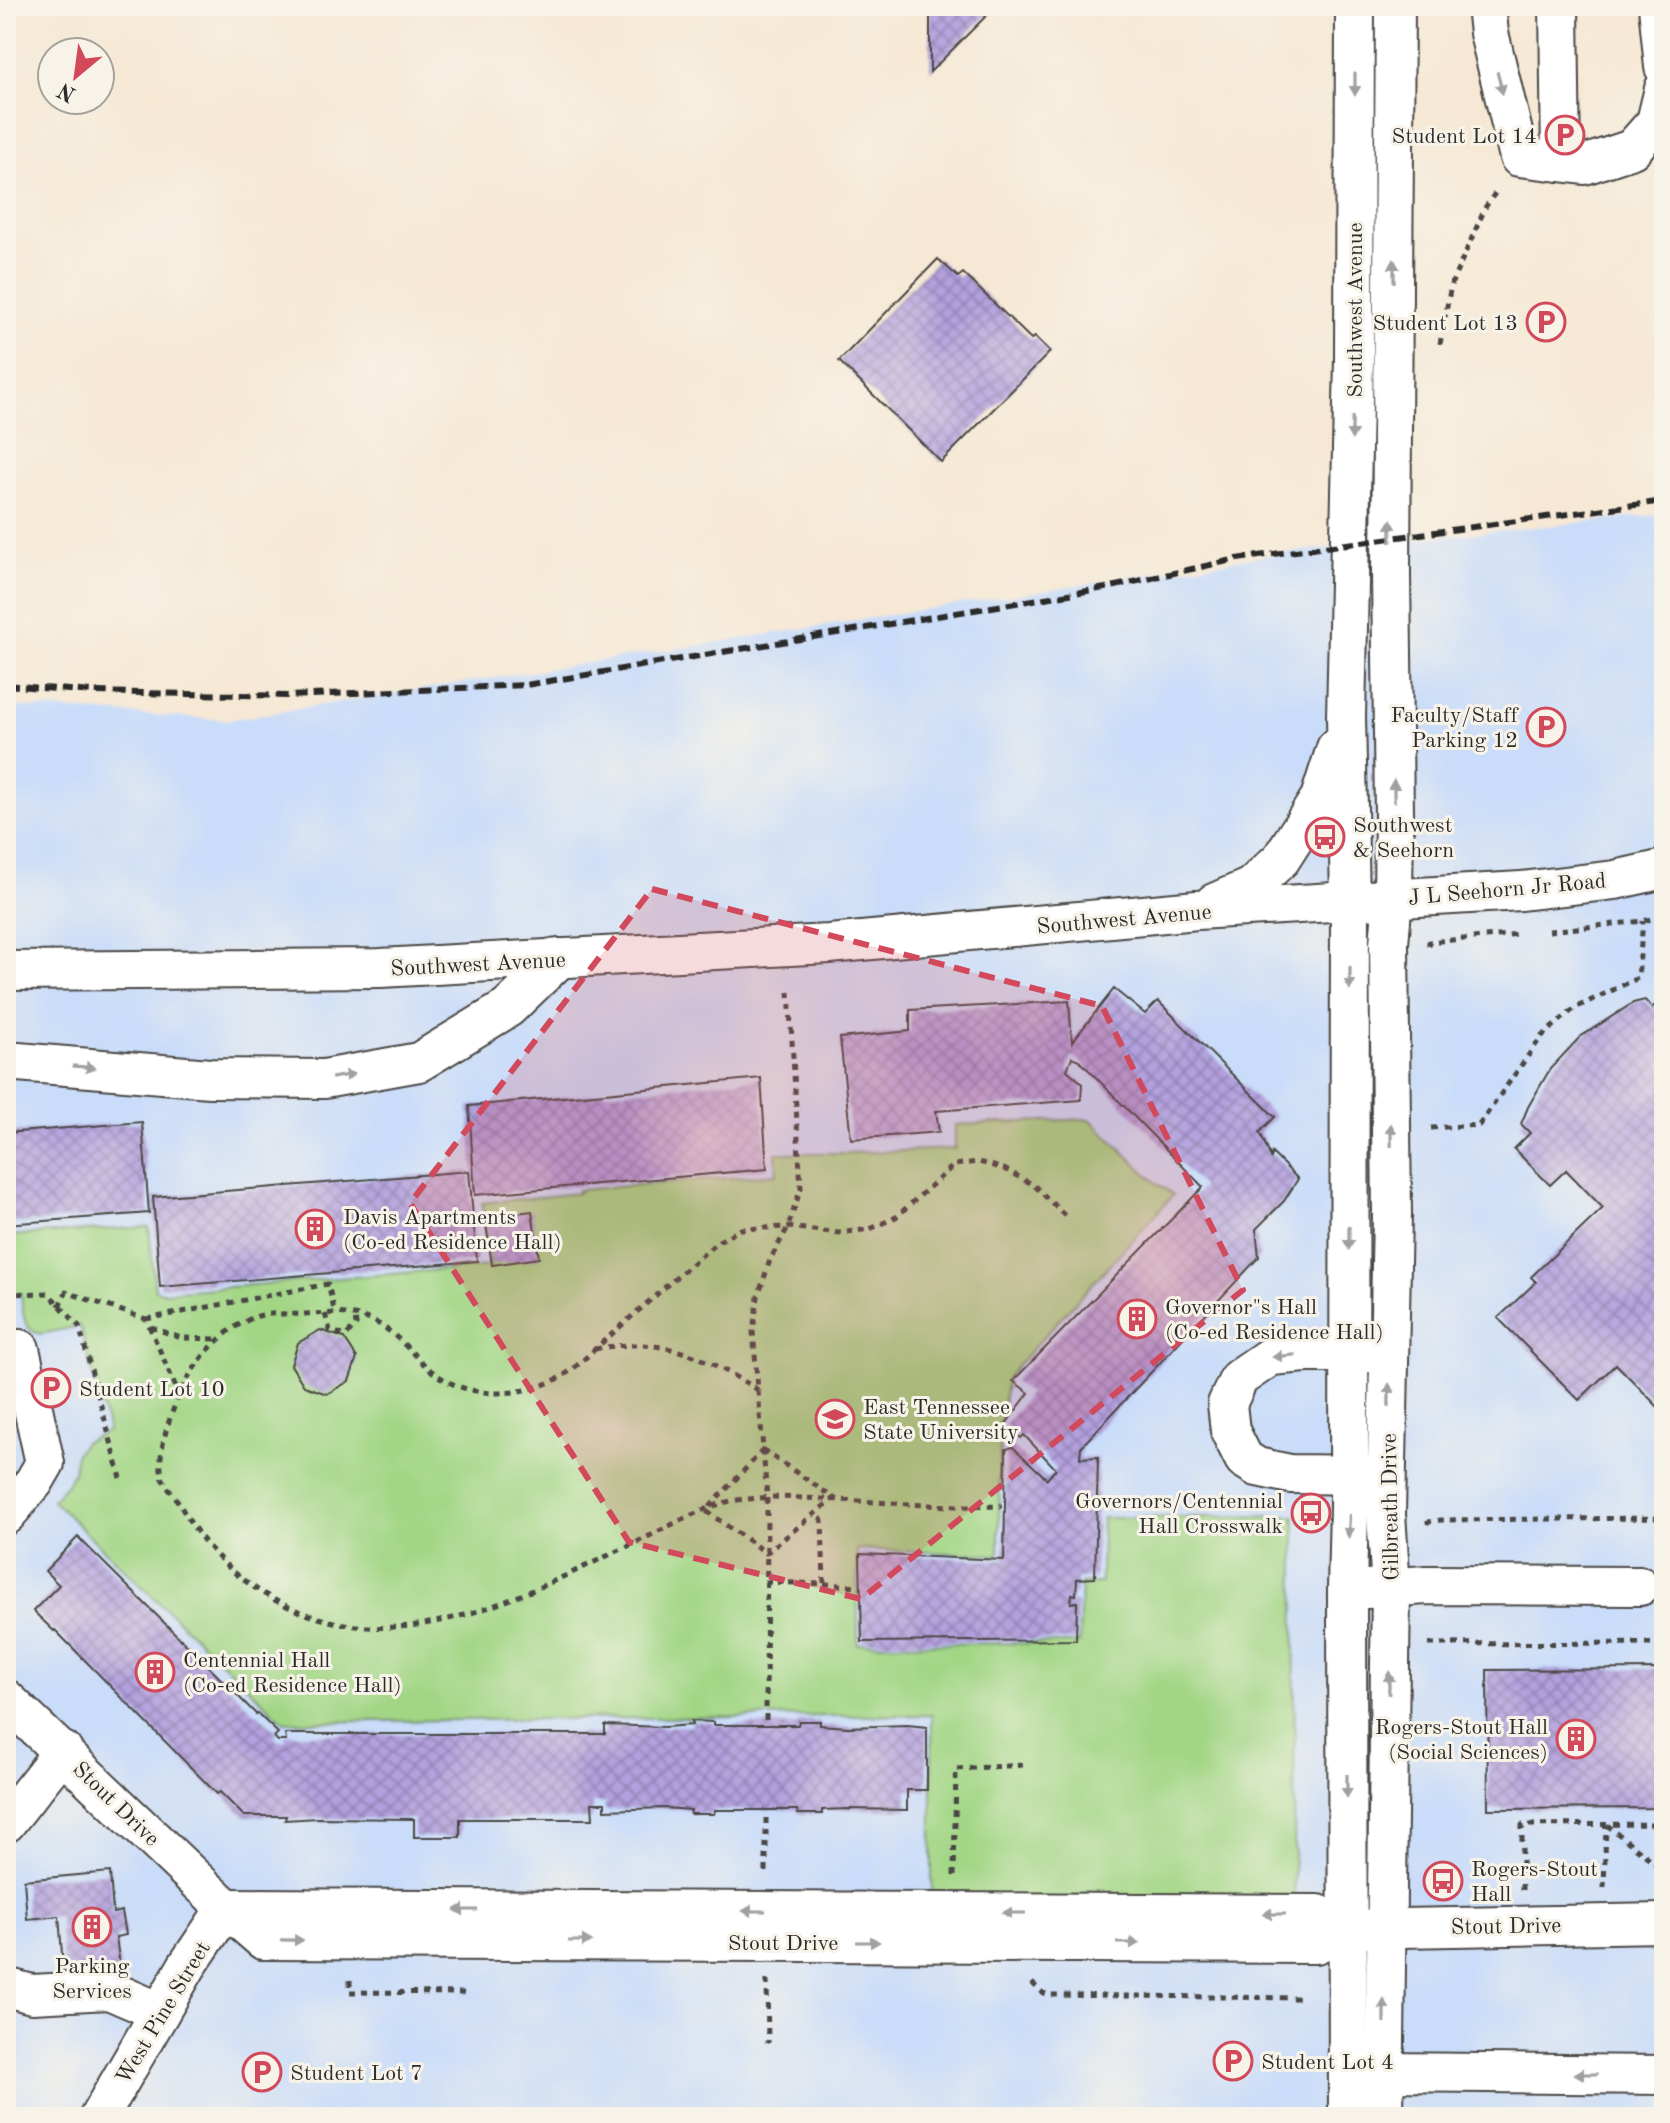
<svg xmlns="http://www.w3.org/2000/svg" width="1670" height="2123" font-family="'Old Standard TT',serif">
  <style>
    .built { fill: #c9dcf9 }
    .grass { fill: #a2d685; stroke: #668058; stroke-width: 2 }
    .building { fill: url(#building-cross-hatch) }
    .lines { fill: none; stroke-linecap: round; stroke-linejoin: round }
    .minor-casing { stroke: #494744; stroke-width: 42 }
    .path { stroke: #494744; stroke-width: 5; stroke-dasharray: 6 6; stroke-linecap: butt }
    .minor { stroke: #fff; stroke-width: 38 }
    .rail { stroke: #2b2b2b; stroke-width: 6; stroke-dasharray: 12 6; stroke-linecap: butt }
    .oneway { fill: #a0a0a0 }
    .marked { fill: #d1495b; fill-opacity: 0.2; stroke: #d1495b; stroke-width: 6; stroke-dasharray: 16 10; stroke-linejoin: round }
    .labels { text-anchor: middle; stroke-width: 6; stroke-linejoin: round; paint-order: stroke }
    .poi-label { font-size: 22px; fill: #2b2b2b; stroke: #f7f3e8; text-anchor: start }
    .street-label { font-size: 22px; fill: #2b2b2b; stroke: #f7f3e8 }
  </style>
  <defs>
    <pattern id="building-cross-hatch" width="8" height="8" patternUnits="userSpaceOnUse" patternTransform="scale(2)"><rect width="8" height="8" fill="#b3a0de"/><path d="M0 0l8 8M0 8l8-8" fill="none" stroke="#9283b4"/></pattern>
  </defs>
  <rect width="100%" height="100%" fill="#f7f3e8"/>
  <filter id="ink" filterUnits="userSpaceOnUse"><feTurbulence type="fractalNoise" baseFrequency=".0125" numOctaves="2"/><feDisplacementMap in="SourceGraphic" scale="16" xChannelSelector="R" yChannelSelector="G"/><feConvolveMatrix kernelMatrix="1 2 1 2 8 2 1 2 1" color-interpolation-filters="sRGB"/></filter>
  <filter id="wash" filterUnits="userSpaceOnUse"><feTurbulence type="fractalNoise" baseFrequency=".006" numOctaves="4" result="noise"/><feDisplacementMap in="SourceGraphic" scale="32" xChannelSelector="R" yChannelSelector="G"/><feGaussianBlur stdDeviation="1.8" result="paint"/><feColorMatrix in="noise" values="0 0 0 0 0 0 0 0 0 0 0 0 0 0 0 0 0 1.4 0 .05"/><feComposite in="paint" operator="in"/></filter>
  <g filter="url(#wash)">
    <rect width="100%" height="100%" fill="#f6e8d4"/>
    <!-- built -->
    <polygon class="built" points="1664,514 1664,2117 6,2117 6,706 228,720 1281,553"/>
    <!-- grass -->
    <path class="grass" d="M1090,1119l64,62 19,14 -166,182 -7,46 -1,132 -142,-6 1,95 221,-1 2,-59 20,-1 1,-65 193,-2 -1,388h-362v-189l-648,7 -232,-222 15,-16 7,-14 1,-15 8,-12 25,-12 -28,-105 -40,8c-19,-4 -17,-25 -19,-41l-15,1v-58l143,-9 6,63 9,2 326,-26 -8,-63 96,-10v-3l199,-16 -1,-21h73l106,-4v-24z"/>
    <g id="blocks">
      <!-- building -->
      <g class="building">
        <polygon points="930,6 996,6 930,72"/>
        <polygon points="938,259 958,277 963,273 1031,339 1035,337 1050,352 941,462 839,361"/>
        <polygon points="1114,989 1145,1014 1158,1001 1275,1117 1260,1132 1271,1158 1272,1153 1298,1179 1284,1201 1256,1229 1259,1257 1081,1447 1080,1458 1098,1457 1095,1578 1077,1579 1076,1595 1072,1594 1071,1603 1077,1602 1076,1640 862,1642 860,1554 1004,1560 1006,1449 1013,1447 1047,1479 1056,1469 1024,1435 1021,1438 1005,1425 1029,1393 1013,1381 1203,1187 1079,1060 1072,1057 1067,1070 1082,1083 1081,1100 936,1111 939,1132 851,1139 840,1038 910,1031 910,1010 1069,1001 1072,1042"/>
        <polygon points="1664,996 1664,1413 1616,1364 1579,1400 1498,1318 1536,1282 1531,1277 1603,1208 1566,1170 1550,1185 1514,1149 1530,1133 1521,1124 1528,1107 1550,1069 1580,1037 1633,1003 1645,1000 1652,1008"/>
        <polygon points="761,1078 767,1169 475,1195 469,1106"/>
        <polygon points="142,1122 149,1213 6,1224 6,1133"/>
        <polygon points="469,1171 477,1261 160,1287 153,1197"/>
        <polygon points="532,1211 539,1258 492,1265 485,1217"/>
        <polygon points="320,1330 344,1338 357,1358 349,1381 327,1394 304,1386 291,1365 298,1343"/>
        <polygon points="78,1537 256,1714 257,1713 278,1733 274,1737 278,1741 286,1741 285,1734 605,1734 605,1725 665,1727 692,1725 691,1721 714,1722 714,1725 798,1725 799,1721 820,1721 820,1725 848,1727 907,1725 927,1727 927,1790 907,1790 907,1810 848,1809 822,1810 822,1814 798,1814 797,1810 715,1810 714,1814 690,1814 691,1810 664,1808 605,1810 605,1803 592,1803 593,1819 460,1819 460,1837 414,1837 414,1819 318,1818 285,1820 286,1816 244,1816 220,1792 217,1794 55,1630 54,1631 33,1611 59,1585 45,1571"/>
        <polygon points="1664,1669 1664,1808 1488,1809 1487,1670"/>
        <polygon points="110,1872 113,1913 122,1911 126,1935 116,1937 121,1973 64,1979 59,1916 27,1919 24,1880"/>
      </g>
    </g>
  </g>
  <g filter="url(#ink)">
    <use href="#blocks" fill-opacity="0" stroke="#494744" stroke-width="2"/>
    <g class="lines">
      <defs>
        <g id="minor">
          <polyline points="1486,6 1489,33 1519,157 1584,165 1632,149 1656,122 1664,89"/>
          <polyline points="1559,6 1561,162"/>
          <polyline points="1658,6 1664,67"/>
          <polyline points="1214,903 1251,887 1281,859 1320,798 1336,748"/>
          <polyline points="6,971 380,968 829,944 1197,910 1521,891 1615,880 1664,869"/>
          <polyline points="6,1061 210,1078 324,1079 419,1062 508,1008 560,958"/>
          <polyline points="6,1350 20,1349 45,1463 34,1482 6,1515"/>
          <polyline points="1373,1475 1290,1474 1257,1467 1244,1459 1230,1431 1227,1404 1239,1378 1271,1356 1306,1353 1375,1353"/>
          <polyline points="1367,1589 1427,1585 1640,1586"/>
          <polyline points="6,1699 226,1908 263,1940 1316,1944 1348,1929 1664,1923"/>
          <polyline points="6,1823 63,1751"/>
          <polyline points="226,1908 1318,1914 1348,1929"/>
          <polyline points="6,1987 32,1994 109,1990 160,2012"/>
          <polyline points="1384,2072 1664,2075"/>
          <polyline points="99,2117 187,1966 226,1908"/>
          <polyline points="1348,2117 1347,1590 1349,1507 1350,900 1346,717 1354,359 1355,6"/>
          <polyline points="1384,2117 1391,1588 1386,1514 1392,1214 1389,944 1393,897 1394,815 1391,573 1395,6"/>
        </g>
      </defs>
      <!-- minor casing -->
      <use href="#minor" class="minor-casing"/>
      <!-- path -->
      <g class="path">
        <polyline points="1440,344 1451,285 1486,206 1498,189"/>
        <polyline points="1549,931 1643,921 1664,916"/>
        <polyline points="1429,946 1429,942 1519,934"/>
        <path d="M789,992l12,196 -13,39 -18,33 -12,37 -5,34 14,166c-12,2 -25,2 -36,4 -30,7 -65,27 -92,40 -83,38 -178,92 -271,86 -82,-6 -151,-53 -189,-124 -5,-8 -13,-16 -16,-24 -9,-25 11,-75 22,-96 16,-29 42,-57 73,-67 13,-4 30,-1 43,-2 21,0 45,-3 64,4 26,8 43,32 62,49 35,32 87,32 128,13 18,-8 35,-27 50,-40 38,-33 75,-67 114,-99l22,-12 47,-2 51,6 31,-4 26,-12 58,-52 25,-3 25,7 30,16 31,31"/>
        <polyline points="1431,1128 1479,1125 1542,1036 1575,1008 1638,978 1643,921"/>
        <polyline points="6,1294 48,1293 79,1326 121,1478"/>
        <polyline points="59,1306 66,1292 146,1319 179,1394"/>
        <polyline points="325,1314 330,1330 346,1336 356,1325 355,1316"/>
        <polyline points="146,1319 328,1284 335,1314"/>
        <polyline points="151,1327 181,1338 219,1339"/>
        <path d="M595,1349c67,-13 107,6 163,41"/>
        <polygon points="763,1450 834,1498 766,1553 706,1511"/>
        <polyline points="1102,1503 1134,1502"/>
        <polyline points="1428,1520 1428,1522 1441,1520 1664,1518"/>
        <polyline points="765,1582 824,1584 822,1521 818,1513"/>
        <polyline points="824,1584 860,1586"/>
        <polyline points="1429,1644 1664,1643"/>
        <path d="M766,1720l1,-223c78,1 157,11 235,9"/>
        <polyline points="1607,1825 1664,1870"/>
        <polyline points="766,1872 766,1813"/>
        <polyline points="954,1876 956,1769 1024,1765"/>
        <polyline points="1604,1888 1606,1826"/>
        <polyline points="1522,1890 1522,1825 1664,1824"/>
        <polyline points="350,1980 350,1992 465,1993"/>
        <polyline points="767,1980 768,2043"/>
        <polyline points="1032,1983 1043,1993 1049,1995 1302,1998"/>
        <polyline points="1271,2064 1302,2064"/>
      </g>
      <!-- minor -->
      <use href="#minor" class="minor"/>
      <!-- rail -->
      <polyline class="rail" points="6,685 93,692 289,696 526,685 1111,587 1237,559 1664,501"/>
    </g>
    <!-- one-way arrows -->
    <defs><path id="oneway-solid" d="M-6-.8H1V-3.2L6.5 0L1 3.2V.8H-6Z" transform="scale(2)"/></defs>
    <g class="oneway">
      <use href="#oneway-solid" transform="translate(1500 83) rotate(76)"/>
      <use href="#oneway-solid" transform="translate(1355 84) rotate(90)"/>
      <use href="#oneway-solid" transform="translate(1394 271) rotate(-90)"/>
      <use href="#oneway-solid" transform="translate(1352 428) rotate(91)"/>
      <use href="#oneway-solid" transform="translate(1391 531) rotate(-89)"/>
      <use href="#oneway-solid" transform="translate(1394 791) rotate(-91)"/>
      <use href="#oneway-solid" transform="translate(1350 978) rotate(90)"/>
      <use href="#oneway-solid" transform="translate(84 1067) rotate(5)"/>
      <use href="#oneway-solid" transform="translate(343 1076) rotate(-10)"/>
      <use href="#oneway-solid" transform="translate(1391 1135) rotate(-91)"/>
      <use href="#oneway-solid" transform="translate(1349 1238) rotate(90)"/>
      <use href="#oneway-solid" transform="translate(1284 1356) rotate(174)"/>
      <use href="#oneway-solid" transform="translate(1389 1395) rotate(-89)"/>
      <use href="#oneway-solid" transform="translate(1349 1526) rotate(92)"/>
      <use href="#oneway-solid" transform="translate(1389 1683) rotate(-89)"/>
      <use href="#oneway-solid" transform="translate(1347 1786) rotate(90)"/>
      <use href="#oneway-solid" transform="translate(466 1910) rotate(-180)"/>
      <use href="#oneway-solid" transform="translate(754 1911) rotate(-180)"/>
      <use href="#oneway-solid" transform="translate(1014 1913) rotate(-180)"/>
      <use href="#oneway-solid" transform="translate(1274 1914) rotate(-180)"/>
      <use href="#oneway-solid" transform="translate(292 1940) rotate(1)"/>
      <use href="#oneway-solid" transform="translate(580 1941)"/>
      <use href="#oneway-solid" transform="translate(868 1942)"/>
      <use href="#oneway-solid" transform="translate(1128 1943)"/>
      <use href="#oneway-solid" transform="translate(1384 2011) rotate(-90)"/>
      <use href="#oneway-solid" transform="translate(1586 2074) rotate(-180)"/>
    </g>
  </g>
  <!-- marked area -->
  <path class="marked" d="M652,889l450,117 141,284 -382,309 -232,-57 -219,-339z"/>
  <!-- icons -->
  <defs>
    <symbol id="parking-ring" viewBox="-11 -11 22 22"><circle r="9.5" fill="#f7f3e8" stroke="#d1495b" stroke-width="1.5"/><path d="M-3.5-5.5H1a3.5 3.5 0 0 1 0 7H-1V5.5H-3.5ZM-1-3.4V-.6H.8a1.4 1.4 0 0 0 0-2.8Z" fill="#d1495b"/></symbol>
    <symbol id="bus-ring" viewBox="-11 -11 22 22"><circle r="9.5" fill="#f7f3e8" stroke="#d1495b" stroke-width="1.5"/><path d="M-5-6H5V4H4V6H2V4H-2V6H-4V4H-5ZM-3.5-4V0h7V-4ZM-3.5 1.2v1.5H-2V1.2ZM2 1.2v1.5H3.5V1.2Z" fill="#d1495b"/></symbol>
    <symbol id="building-ring" viewBox="-11 -11 22 22"><circle r="9.5" fill="#f7f3e8" stroke="#d1495b" stroke-width="1.5"/><path d="M-4-6H4V6H1V3H-1V6H-4ZM-2.5-4.3h1.7v1.8h-1.7ZM.8-4.3h1.7v1.8H.8ZM-2.5-1h1.7V.8h-1.7ZM.8-1h1.7V.8H.8Z" fill="#d1495b"/></symbol>
    <symbol id="university-ring" viewBox="-11 -11 22 22"><circle r="9.5" fill="#f7f3e8" stroke="#d1495b" stroke-width="1.5"/><path d="M0-5L7-2L0 1L-7-2ZM-4 1L0 2.5L4 1V4Q0 6-4 4Z" fill="#d1495b"/></symbol>
  </defs>
  <g fill-rule="evenodd">
    <use href="#parking-ring" x="1543" y="113" width="44" height="44"/>
    <use href="#parking-ring" x="1524" y="300" width="44" height="44"/>
    <use href="#parking-ring" x="1524" y="705" width="44" height="44"/>
    <use href="#bus-ring" x="1303" y="815" width="44" height="44"/>
    <use href="#building-ring" x="293" y="1207" width="44" height="44"/>
    <use href="#building-ring" x="1115" y="1297" width="44" height="44"/>
    <use href="#parking-ring" x="29" y="1366" width="44" height="44"/>
    <use href="#university-ring" x="813" y="1397" width="44" height="44"/>
    <use href="#bus-ring" x="1289" y="1491" width="44" height="44"/>
    <use href="#building-ring" x="133" y="1650" width="44" height="44"/>
    <use href="#building-ring" x="1554" y="1717" width="44" height="44"/>
    <use href="#bus-ring" x="1421" y="1859" width="44" height="44"/>
    <use href="#building-ring" x="70" y="1905" width="44" height="44"/>
    <use href="#parking-ring" x="1211" y="2039" width="44" height="44"/>
    <use href="#parking-ring" x="240" y="2050" width="44" height="44"/>
  </g>
  <g class="labels">
    <!-- poi labels -->
    <g class="poi-label">
      <text x="1537" y="143" text-anchor="end">Student Lot 14</text>
      <text x="1518" y="330" text-anchor="end">Student Lot 13</text>
      <text x="1518" y="722" text-anchor="end">Faculty/Staff<tspan x="1518" dy="25">Parking 12</tspan></text>
      <text x="1353" y="832">Southwest<tspan x="1353" dy="25">&amp; Seehorn</tspan></text>
      <text x="343" y="1224">Davis Apartments<tspan x="343" dy="25">(Co-ed Residence Hall)</tspan></text>
      <text x="1165" y="1314">Governor"s Hall<tspan x="1165" dy="25">(Co-ed Residence Hall)</tspan></text>
      <text x="79" y="1396">Student Lot 10</text>
      <text x="863" y="1414">East Tennessee<tspan x="863" dy="25">State University</tspan></text>
      <text x="1283" y="1508" text-anchor="end">Governors/Centennial<tspan x="1283" dy="25">Hall Crosswalk</tspan></text>
      <text x="183" y="1667">Centennial Hall<tspan x="183" dy="25">(Co-ed Residence Hall)</tspan></text>
      <text x="1548" y="1734" text-anchor="end">Rogers-Stout Hall<tspan x="1548" dy="25">(Social Sciences)</tspan></text>
      <text x="1471" y="1876">Rogers-Stout<tspan x="1471" dy="25">Hall</tspan></text>
      <text x="92" y="1973" text-anchor="middle">Parking<tspan x="92" dy="25">Services</tspan></text>
      <text x="1261" y="2069">Student Lot 4</text>
      <text x="290" y="2080">Student Lot 7</text>
    </g>
    <!-- street labels -->
    <g class="street-label">
      <text transform="translate(1354 310) rotate(-90)" y="8">Southwest Avenue</text>
      <text transform="translate(1507 888) rotate(-5)" y="8">J L Seehorn Jr Road</text>
      <text transform="translate(1124 918) rotate(-5)" y="8">Southwest Avenue</text>
      <text transform="translate(478 963) rotate(-3)" y="8">Southwest Avenue</text>
      <text transform="translate(1389 1507) rotate(-91)" y="8">Gilbreath Drive</text>
      <text transform="translate(117 1803) rotate(44)" y="8">Stout Drive</text>
      <text transform="translate(1506 1925) rotate(-1)" y="8">Stout Drive</text>
      <text x="783" y="1950">Stout Drive</text>
      <text transform="translate(162 2012) rotate(-59)" y="8">West Pine Street</text>
    </g>
  </g>
  <!-- margin -->
  <rect width="1670" height="2123" fill="none" stroke="#f7f3e8" stroke-width="32"/>
  <!-- north arrow -->
  <g transform="translate(76 76) rotate(209)"><circle r="38" fill="#f7f3e8" stroke="#a5a39c" stroke-width="2"/>
  <path d="M0-6L14 30L0 20L-14 30Z" fill="#d1495b"/>
  <text y="-12" font-size="22" font-weight="bold" text-anchor="middle" fill="#2b2b2b">N</text>
  </g>
</svg>
